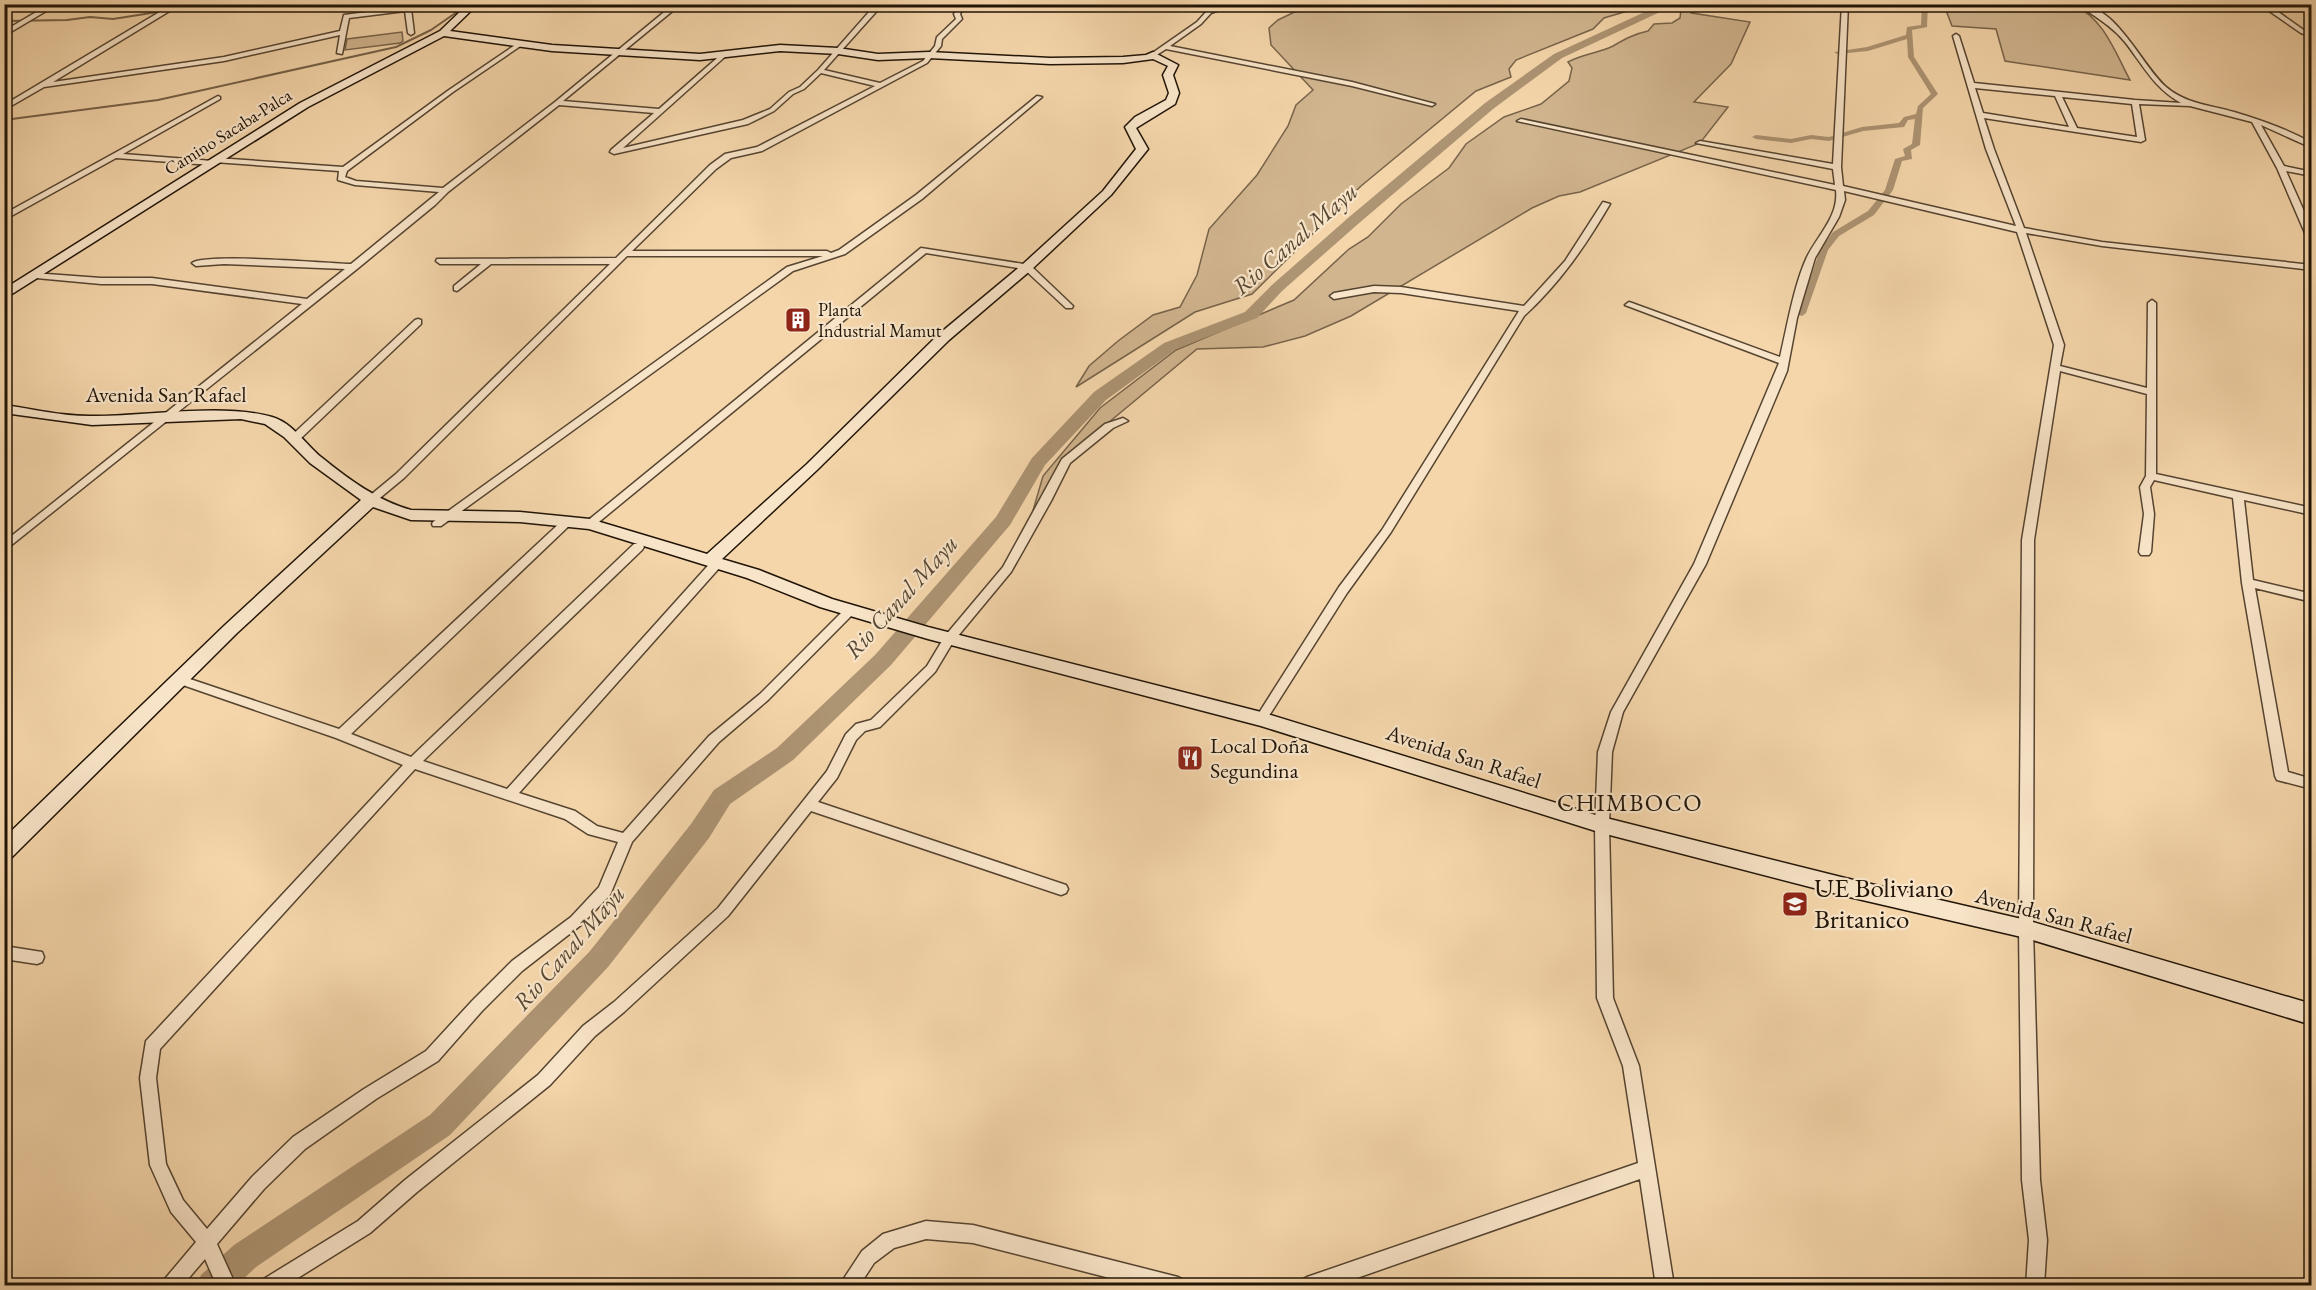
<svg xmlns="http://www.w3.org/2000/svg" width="2316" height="1290" font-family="'EB Garamond',serif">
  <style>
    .green { fill: #d1b58f; stroke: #78644b; stroke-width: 1.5 }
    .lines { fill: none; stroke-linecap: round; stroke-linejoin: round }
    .stream { stroke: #756148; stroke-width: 2 }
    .canal { fill: #ad9473; fill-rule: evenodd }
    .river { fill: #ad9473; fill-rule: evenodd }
    .street-casing { stroke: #554430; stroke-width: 3 }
    .secondary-casing { stroke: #201407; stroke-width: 3 }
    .street { fill: #f8e4c8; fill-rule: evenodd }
    .secondary { fill: #f8e4c8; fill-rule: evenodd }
    .labels { text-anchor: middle; stroke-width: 4.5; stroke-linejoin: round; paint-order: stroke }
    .far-street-label { font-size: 18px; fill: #201407; stroke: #f8e4c8 }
    .far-poi-label { font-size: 18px; fill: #201407; stroke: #f8e4c8; text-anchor: start }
    .street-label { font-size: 22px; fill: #201407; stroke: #f8e4c8 }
    .poi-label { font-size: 22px; fill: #201407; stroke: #f8e4c8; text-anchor: start }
    .water-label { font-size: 24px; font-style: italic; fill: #584732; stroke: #f8e4c8 }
    .neighbourhood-label { font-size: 24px; letter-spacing: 1.5px; fill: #201407; stroke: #f8e4c8 }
    .near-poi-label { font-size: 27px; fill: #201407; stroke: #f8e4c8; text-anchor: start }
  </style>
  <rect width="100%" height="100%" fill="#f5d6ab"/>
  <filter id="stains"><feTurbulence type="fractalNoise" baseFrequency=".00333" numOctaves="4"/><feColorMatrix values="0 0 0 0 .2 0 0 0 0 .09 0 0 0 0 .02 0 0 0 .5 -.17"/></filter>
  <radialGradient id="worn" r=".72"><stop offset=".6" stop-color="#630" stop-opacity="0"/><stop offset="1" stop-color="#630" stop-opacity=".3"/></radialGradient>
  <!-- green -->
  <g class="green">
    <polygon points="1311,4 1648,5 1604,18 1593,29 1516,60 1509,69 1511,77 1476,91 1361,186 1252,294 1195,312 1076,387 1089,366 1118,341 1153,315 1180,307 1197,275 1209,229 1257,175 1288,126 1296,105 1313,90 1271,45 1269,28 1278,20"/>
    <path d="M1693,5h15l-16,8 58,9 -19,42 -37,38 34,5 -28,36 -120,49 -21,4 -27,12 -181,108 -46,20 -42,11 -66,2 -125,104 -40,61 11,-38 57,-68 76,-58 118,-50 55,-51 19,-12 33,-33 48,-36 17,-24 38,-27 37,-13 28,-23 3,-13 -4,-6c14,-8 31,-9 45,-16 12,-7 21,-12 35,-15l6,-7 18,-1 8,-5 1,-8z"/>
    <path d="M1944,5h130c30,14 41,47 56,75l-125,-19 -9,-32 -44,-3z"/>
    <polygon points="402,32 403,41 400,43 345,50 347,39"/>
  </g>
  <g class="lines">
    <!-- stream -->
    <g class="stream">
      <polyline points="173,9 210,4"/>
      <polyline points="4,21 67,20 90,17 113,19 164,11"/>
      <polyline points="4,120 158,100 396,47 431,30 464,7"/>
    </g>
    <!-- canal -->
    <polygon class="canal" points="1922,4 1928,4 1927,27 1912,30 1914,57 1938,94 1923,108 1920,145 1911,150 1912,159 1902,161 1893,190 1874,215 1839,236 1828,250 1806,313 1802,316 1799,315 1798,313 1820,250 1833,232 1868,211 1885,190 1895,159 1905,156 1903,149 1912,144 1915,119 1908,120 1904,127 1863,131 1829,141 1811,139 1791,143 1756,139 1752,137 1756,135 1791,139 1811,135 1829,137 1862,127 1899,123 1904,117 1916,114 1918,106 1931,94 1908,57 1907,39 1868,51 1837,54 1834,52 1867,47 1906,35 1907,27 1921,25"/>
    <!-- river -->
    <polygon class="river" points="1662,4 1677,4 1562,58 1493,109 1358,224 1282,291 1257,318 1176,349 1106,400 1045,465 1010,525 891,665 793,760 730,804 709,838 608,967 450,1135 256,1267 236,1286 196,1286 201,1275 234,1245 430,1115 590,951 691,824 714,790 777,748 875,655 996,517 1032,458 1094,392 1164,343 1245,312 1272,285 1348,218 1485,103 1554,54"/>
    <defs>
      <g id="street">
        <polygon points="50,4 58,4 4,36 4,31"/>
        <polygon points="173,4 181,4 53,82 224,57 340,31 344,15 406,7 407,4 413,4 411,9 414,33 411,35 408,33 405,11 349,18 342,54 337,53 340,35 224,61 44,87 4,110 4,105"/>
        <path d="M674,4h7l-118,97 96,8 65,-57h4v2l-105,94 120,-28 27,-11 19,-17 11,-5 18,-17 58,-66h7l-59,66 56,13 43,-22 12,-15 2,-9 19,-18 -2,-5 5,-10h6l-5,10 2,5 -20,20 -1,7 -14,17 -165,88 -31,7 -15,11 -84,82h195l4,2 8,-3 77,-55 121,-99 5,1 -120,102 -77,55 -52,17 -352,255h-8l-1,-2 1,-2 354,-255 36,-11h-196l-223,222 -29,24h-8l-1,-2 1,-2 29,-24 214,-210h-119l-34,27 -3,-1v-4l27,-22h-41l-4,-3 1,-2 179,-1 94,-93 15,-11 32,-7 118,-61 -54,-13 -17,16 -11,5 -19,17 -26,13 -134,30 -4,-2 1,-2 43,-37 -95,-8 -111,87 -13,13 -78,64 -353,282v-9l298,-238 -150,-20h-51l-65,-6 -3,-1v-4l68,5h51l155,21 38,-30 -121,-5 -28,2 -4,-3c15,-10 133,0 159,1l88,-72 -84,-7 -17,-5 1,-9 -125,-9v3h-3l-95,-7 -112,62v-6l214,-118 2,1v2l-97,55 90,7v-3h3l127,9 106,-77 69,-47h4v2l-69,47 -106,79 -2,6 11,4 87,7 112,-86z"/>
        <polygon points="1201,4 1207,4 1210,9 1225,4 1235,4 1211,13 1201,24 1170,46 1352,82 1435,104 1432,106 1352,86 1166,49 1155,56 1151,56 1151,54 1197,22 1206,12"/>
        <path d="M1842,4h6l-7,163 2,19 173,40 -30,-77 -33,-113 3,-2 3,2 15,47 161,17 46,3c-27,-15 -38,-38 -56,-61 -13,-16 -31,-26 -48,-38 39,0 64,61 89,83 20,17 44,18 68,25 27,8 53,17 78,31v5l-51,-23 23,41 28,6v4l-26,-5 26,58v13l-4,-2 -31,-72 -25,-46 -62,-16 -51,-2 6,36 -4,2 -157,-24 10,31 30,79 78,14 210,23v5l-210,-24 -76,-13 38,112 -4,21 87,22 1,-85 4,-3 4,3v171l156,34v7l-68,-15 9,80 59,14v8l-57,-14 33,184 24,7v10l-35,-9 -2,-4 -33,-193 -9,-85 -79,-18 -4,7 4,27 -3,38 -2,3h-8l-2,-3 5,-38 -4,-27 6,-11 1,-82 -87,-23 -26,169 -1,389 7,251 7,60 -3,46h-18l3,-46 -7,-60 -3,-251 3,-389 32,-195 -37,-113 -173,-41 1,9 -6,17 -24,41 -18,60 -10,53 -81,193 -83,148 -11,40 -3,73 4,173 26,68 35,220h-18l-16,-107 -306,107h-36l3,-6 6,-3 331,-114 -15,-97 -26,-68 -2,-173 3,-73 13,-40 83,-148 85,-201 -154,-58 4,-3 3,1 148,54c7,-30 14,-72 27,-100 11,-22 32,-41 29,-67l-319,-69 4,-2 314,66 -2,-16 -137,-26 4,-2 133,23zM1975,88l80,8 14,31 -86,-14zM2062,97l70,7 5,33 -60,-9z"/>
        <polygon points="2259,4 2267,4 2305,31 2312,33 2312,37 2301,33"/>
        <path d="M1603,202l7,2c-24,41 -50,79 -86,112l-133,216 -44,61 -82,129h-8l-2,-3 2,-3 82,-129 43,-57 137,-219 -118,-18 -27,-1 -40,7 -4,-3 4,-3 40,-7 27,1 123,19 41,-45z"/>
        <polygon points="921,248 1030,265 1073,306 1072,308 1066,308 1024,269 926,253 594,526 586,526 585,524 586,522"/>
        <polygon points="418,319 421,320 421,324 298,441 290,441 290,437 415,320"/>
        <polygon points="1123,418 1128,421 1113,428 1070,463 1051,501 1011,572 953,642 935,672 880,727 865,731 856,740 837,778 818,802 1066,885 1068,889 1066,893 1061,895 811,811 728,916 624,1012 595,1036 550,1085 417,1192 370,1233 285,1286 259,1286 262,1280 358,1221 405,1180 538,1075 583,1026 614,1002 718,908 827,771 846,734 856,724 871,720 927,666 945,636 1003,567 1062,459 1105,424"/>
        <path d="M568,518l4,1 1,2 -1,2 -221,211 60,23 223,-213h8l2,3 -2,3 -219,211 84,28 206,-229h8l2,3 -2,3 -202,227 56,18 22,15 26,7 86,-97 51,-42 86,-86 4,-1 6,4 -88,89 -49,42 -87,100 -22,53 -29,30 -59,46 -40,40 -44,50 -62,38 -71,50 -41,40 -47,55 19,42h-19l-12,-27 -23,27h-21l3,-6 32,-38 -25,-30 -21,-47 -10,-87 6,-37 257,-276 -67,-27 -159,-55 -2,-3 2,-3 4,-1 158,53 225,-210zM415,769l150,50 23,15 30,8 -19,45 -28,30 -59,44 -40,40 -46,50 -62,38 -71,48 -41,40 -45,52 -24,-29 -17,-36 -10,-86 4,-29z"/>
        <polygon points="4,946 42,952 44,957 42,962 37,964 4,959"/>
        <polygon points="926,1221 973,1225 1178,1277 1184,1280 1187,1286 1141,1286 973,1243 926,1239 894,1248 874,1263 859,1286 839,1286 862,1251 883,1234"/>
      </g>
      <path id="secondary" d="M468,4h10l-28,27 102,14 148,9 80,-9 58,3 40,6 51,-2 121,6 73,-1 23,-2 7,-3 25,13 -5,10 6,18 -4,11 -39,24 12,21 -37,46 -80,75 -82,70 -132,130 -95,89 37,11 73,29 96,28 333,85 341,105 243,61 181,42 286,84v21l-286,-87 -181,-42 -243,-63 -341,-107 -333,-87 -108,-32 -73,-29 -158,-49 -69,-7 -109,-2 -38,-13 -136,126 -226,225 -7,2v-22l221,-213 136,-125 -51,-37 -26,-26 -19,-13 -24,-5 -149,6 -88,-12v-8c30,4 61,12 91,11 52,0 129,-13 177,1 21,6 34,28 49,40 27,22 57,44 90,53l109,2 70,7 117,35 100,-90 132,-130 84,-70 80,-73 33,-42 -11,-22 10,-10 31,-17 3,-7 -6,-18 5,-9 -15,-7 -30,4 -73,1 -121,-6 -51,2 -40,-6 -58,-3 -80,9 -148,-9 -108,-15 -136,71 -304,192v-10l296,-186 140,-72z"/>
    </defs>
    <!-- street casing -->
    <use href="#street" class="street-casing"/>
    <!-- secondary casing -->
    <use href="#secondary" class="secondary-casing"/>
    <!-- street -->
    <use href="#street" class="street"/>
    <!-- secondary -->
    <use href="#secondary" class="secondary"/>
  </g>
  <!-- icons -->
  <defs>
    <symbol id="building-square" viewBox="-11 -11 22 22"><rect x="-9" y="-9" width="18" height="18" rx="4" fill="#8f2418" stroke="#f8e4c8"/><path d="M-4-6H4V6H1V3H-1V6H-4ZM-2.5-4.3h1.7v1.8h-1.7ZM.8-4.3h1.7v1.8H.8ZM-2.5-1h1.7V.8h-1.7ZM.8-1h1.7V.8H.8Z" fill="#fff"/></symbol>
    <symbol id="restaurant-square" viewBox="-11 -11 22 22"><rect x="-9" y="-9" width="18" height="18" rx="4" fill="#8f2418" stroke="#f8e4c8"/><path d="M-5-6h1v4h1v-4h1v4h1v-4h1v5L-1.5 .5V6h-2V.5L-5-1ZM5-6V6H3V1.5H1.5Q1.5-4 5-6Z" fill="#fff"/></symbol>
    <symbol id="school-square" viewBox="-11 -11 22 22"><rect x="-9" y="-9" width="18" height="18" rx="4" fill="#8f2418" stroke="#f8e4c8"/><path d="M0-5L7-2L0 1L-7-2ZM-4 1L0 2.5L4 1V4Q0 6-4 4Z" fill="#fff"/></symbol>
  </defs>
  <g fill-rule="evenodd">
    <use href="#building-square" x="783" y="305" width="30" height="30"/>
    <use href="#restaurant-square" x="1175" y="743" width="30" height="30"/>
    <use href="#school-square" x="1780" y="889" width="30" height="30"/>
  </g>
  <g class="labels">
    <!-- far-street labels -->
    <g class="far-street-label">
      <text transform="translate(228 132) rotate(-32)" y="6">Camino Sacaba-Palca</text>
    </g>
    <!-- far-poi labels -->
    <g class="far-poi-label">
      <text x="818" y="316">Planta<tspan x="818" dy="21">Industrial Mamut</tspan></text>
    </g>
    <!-- street labels -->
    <g class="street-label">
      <text x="166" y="402">Avenida San Rafael</text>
      <text transform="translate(1464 756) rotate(18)" y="8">Avenida San Rafael</text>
      <text transform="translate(2054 915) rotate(15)" y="8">Avenida San Rafael</text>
    </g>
    <!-- poi labels -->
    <g class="poi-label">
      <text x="1210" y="753">Local Doña<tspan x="1210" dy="25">Segundina</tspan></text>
    </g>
    <!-- water labels -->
    <g class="water-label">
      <text transform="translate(1295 239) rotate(-41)" y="8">Rio Canal Mayu</text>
      <text transform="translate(901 597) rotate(-48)" y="8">Rio Canal Mayu</text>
      <text transform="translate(569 948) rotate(-49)" y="8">Rio Canal Mayu</text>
    </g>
    <!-- neighbourhood labels -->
    <g class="neighbourhood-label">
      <text x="1630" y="811">CHIMBOCO</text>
    </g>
    <!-- near-poi labels -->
    <g class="near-poi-label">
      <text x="1814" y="897">UE Boliviano<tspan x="1814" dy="31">Britanico</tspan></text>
    </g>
  </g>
  <!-- margin -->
  <rect width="2316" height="1290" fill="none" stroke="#f5d6ab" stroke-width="24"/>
  <rect x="6" y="6" width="2304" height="1278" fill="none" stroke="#201407" stroke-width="3"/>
  <rect x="12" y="12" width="2292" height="1266" fill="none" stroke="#201407" stroke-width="1.5"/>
  <rect width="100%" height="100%" filter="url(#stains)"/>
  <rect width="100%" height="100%" fill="url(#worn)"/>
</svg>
